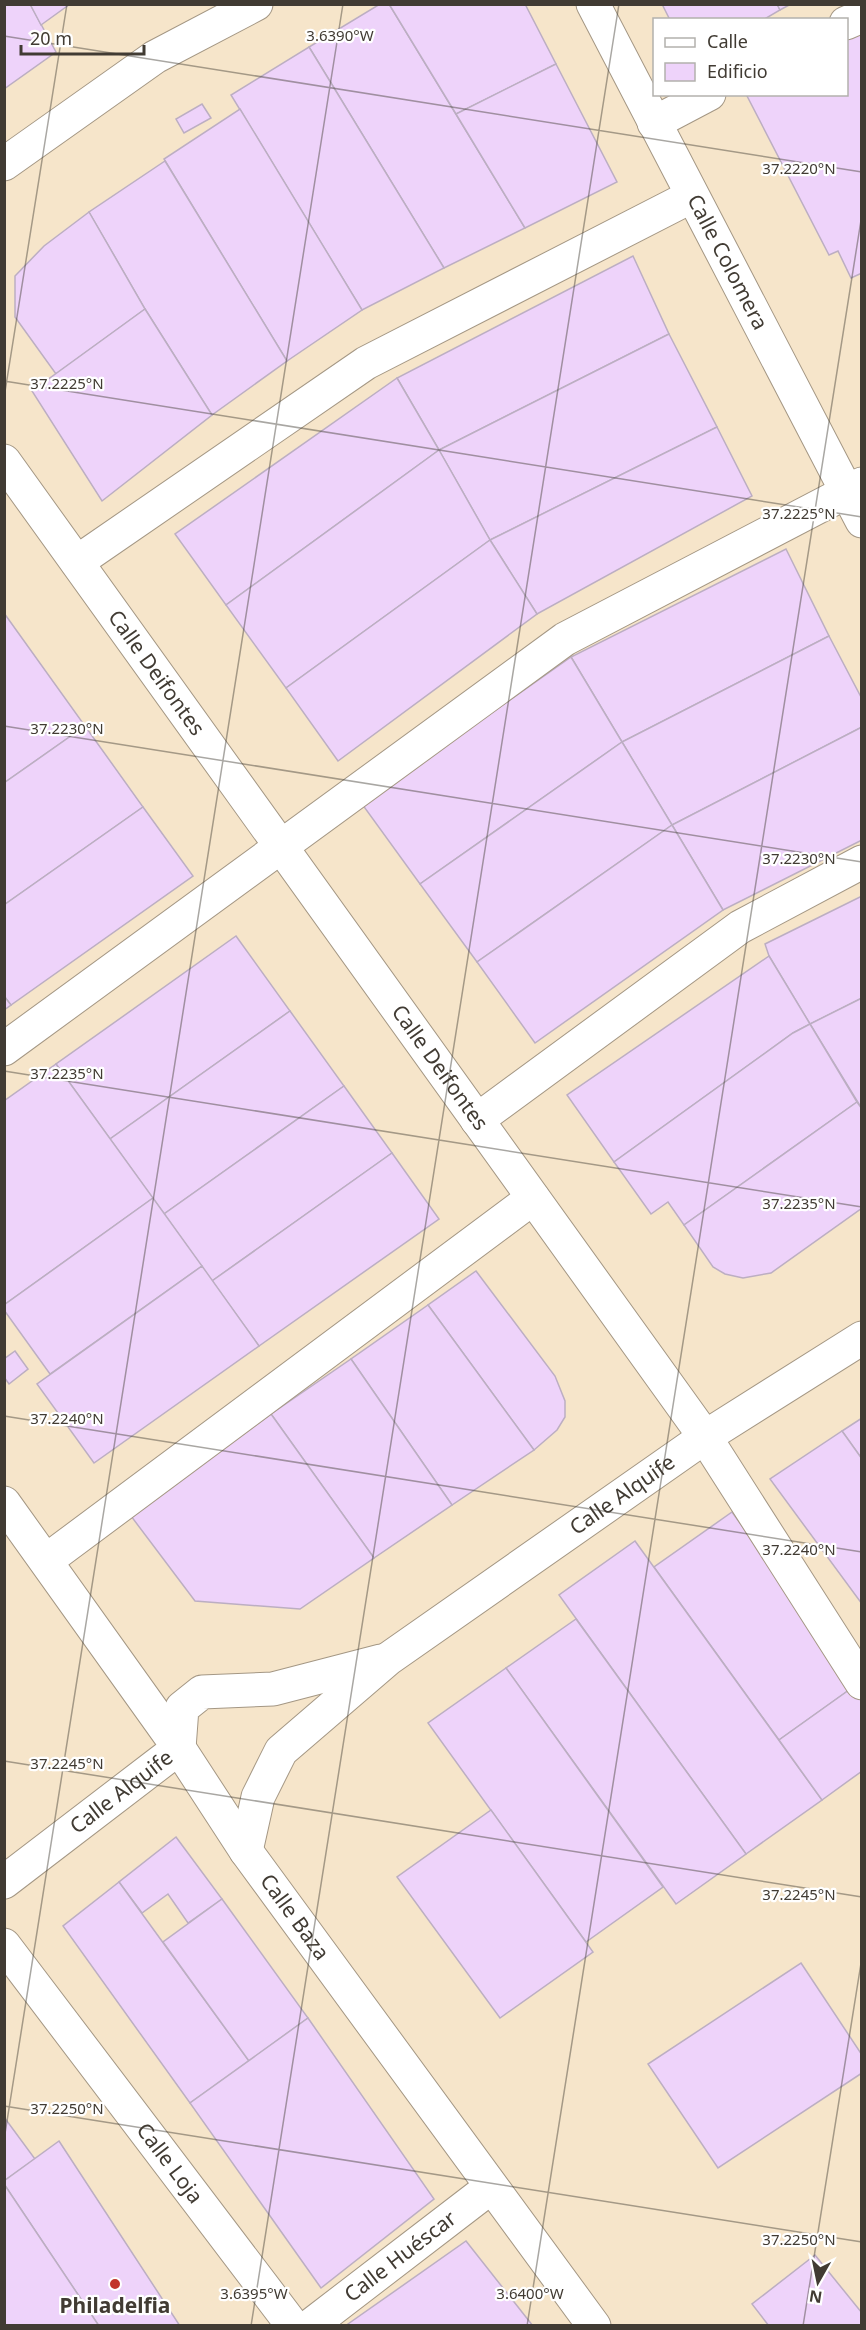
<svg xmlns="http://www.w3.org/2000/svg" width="866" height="2330" font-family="'Noto Sans',sans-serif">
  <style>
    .built { fill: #f6e5ca; fill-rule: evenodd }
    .building { fill: #eed3fa; stroke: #bcaec2; stroke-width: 1.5 }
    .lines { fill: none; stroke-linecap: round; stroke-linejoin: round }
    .minor-casing { stroke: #a49784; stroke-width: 35 }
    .tertiary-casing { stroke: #a49784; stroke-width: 35 }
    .minor { stroke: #fff; stroke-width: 33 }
    .tertiary { stroke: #fff; stroke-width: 33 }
    .ticks { fill: none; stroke: #413b33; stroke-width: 1.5; stroke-opacity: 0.45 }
    .poi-dot { fill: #c2352b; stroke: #fff; stroke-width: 2 }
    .labels { text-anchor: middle; stroke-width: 4.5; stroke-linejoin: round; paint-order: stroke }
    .street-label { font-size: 21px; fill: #413b33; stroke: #fff }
    .poi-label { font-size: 21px; font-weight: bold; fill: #413b33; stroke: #fff }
    .ticks-label { font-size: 15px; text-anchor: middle; fill: #413b33; stroke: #fff; stroke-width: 4.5; stroke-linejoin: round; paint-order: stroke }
  </style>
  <rect width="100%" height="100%" fill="#fef0dc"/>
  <!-- built -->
  <path class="built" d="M5,5h856v2320h-856zM654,20h192v74h-192z"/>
  <!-- building -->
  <g class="building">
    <polygon points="4,4 30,4 56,52 4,89"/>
    <polygon points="30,4 70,4 41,25"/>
    <polygon points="380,4 389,4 525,228 444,268 309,47"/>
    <polygon points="389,4 525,4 556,64 456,114"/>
    <polygon points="662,4 777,4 780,10 763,20 670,20"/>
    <polygon points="777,4 791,4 780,10"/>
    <polygon points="862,30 862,273 851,278 838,251 829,255 746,94 846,94 846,38"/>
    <polygon points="309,47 444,268 362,310 231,95"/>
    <polygon points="556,64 617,182 525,228 456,114"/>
    <polygon points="202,104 211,118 184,133 176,119"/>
    <polygon points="240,109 362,310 287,361 164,159"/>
    <polygon points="165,161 287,361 212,415 145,309 89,212"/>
    <polygon points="89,212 145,309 56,374 15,317 15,276 44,246"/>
    <polygon points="633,256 669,334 439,450 397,378"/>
    <polygon points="145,309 212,415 102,501 32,391"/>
    <polygon points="669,334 717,427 490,540 439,450"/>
    <polygon points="397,378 439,450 226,605 175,534"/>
    <polygon points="717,427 752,496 537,614 490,540"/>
    <polygon points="439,450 490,540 286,688 226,605"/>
    <polygon points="490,540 537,614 338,761 286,688"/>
    <polygon points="786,549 829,636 622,742 571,657"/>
    <polygon points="4,613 85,726 4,783"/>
    <polygon points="829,636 862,699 862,727 672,825 622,742"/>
    <polygon points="571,657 622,742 420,884 362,804"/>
    <polygon points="85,726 143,807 4,905 4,783"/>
    <polygon points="862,727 862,840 723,910 672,825"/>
    <polygon points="622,742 672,825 477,962 420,884"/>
    <polygon points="143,807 193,876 11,1005 4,996 4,905"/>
    <polygon points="672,825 723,910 535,1043 477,962"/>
    <polygon points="862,896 862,998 810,1024 769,956 765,944"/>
    <polygon points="236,936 290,1011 110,1139 56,1064"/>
    <polygon points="769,956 810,1024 793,1033 614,1162 567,1095"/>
    <polygon points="4,996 11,1005 4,1010"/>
    <polygon points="862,998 862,1109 810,1024"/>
    <polygon points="290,1011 344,1086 164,1214 110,1139"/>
    <polygon points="810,1024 857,1102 684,1225 668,1202 651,1214 614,1162 793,1033"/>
    <polygon points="56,1064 153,1198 4,1305 4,1101"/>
    <polygon points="344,1086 392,1153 212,1281 164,1214"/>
    <polygon points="857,1102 862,1109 862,1208 771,1273 743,1278 725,1274 713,1267 684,1225"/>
    <polygon points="392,1153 439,1219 259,1346 212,1281"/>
    <polygon points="153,1198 202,1266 50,1374 4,1310 4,1305"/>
    <polygon points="202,1266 259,1346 94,1463 37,1384"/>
    <polygon points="476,1271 555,1376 565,1401 565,1417 557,1430 534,1450 428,1305"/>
    <polygon points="428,1305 534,1450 452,1505 351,1359"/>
    <polygon points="15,1351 28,1369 9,1384 4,1377 4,1359"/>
    <polygon points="351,1359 452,1505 374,1558 271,1414"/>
    <polygon points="271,1414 374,1558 300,1609 195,1601 131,1516"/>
    <polygon points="862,1418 862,1459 842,1431"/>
    <polygon points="842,1431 862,1459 862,1604 770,1479"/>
    <polygon points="732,1512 856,1685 779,1740 654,1567"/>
    <polygon points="635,1541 822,1800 746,1854 559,1595"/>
    <polygon points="576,1619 746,1854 676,1904 506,1668"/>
    <polygon points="506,1668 663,1887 586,1942 428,1723"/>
    <polygon points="856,1685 862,1692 862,1771 822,1800 779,1740"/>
    <polygon points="491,1810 593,1952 500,2018 397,1877"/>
    <polygon points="176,1837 222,1899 188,1923 168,1894 142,1913 119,1882"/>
    <polygon points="119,1882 249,2061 190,2103 63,1926"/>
    <polygon points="222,1899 308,2018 249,2061 163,1942"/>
    <polygon points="801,1963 862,2055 862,2073 718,2168 648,2064"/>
    <polygon points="308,2018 434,2199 321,2288 190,2103"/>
    <polygon points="4,2117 35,2159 4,2181"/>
    <polygon points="59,2141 180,2326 99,2326 4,2184 4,2181"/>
    <polygon points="4,2184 99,2326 4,2326"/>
    <polygon points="466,2241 533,2326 349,2326 348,2324"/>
    <polygon points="815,2255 862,2313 862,2326 769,2326 752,2304"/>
  </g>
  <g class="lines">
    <defs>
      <g id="minor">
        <path id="s1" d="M593,4l269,517"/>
        <polyline points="846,23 862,16"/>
        <polyline points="654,123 709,94"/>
        <path id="s2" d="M4,461l701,976 157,246"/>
        <polyline points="77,562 366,363 692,196"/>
        <polyline points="4,1049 565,639 862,484"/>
        <polyline points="477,1120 740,927 862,862"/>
        <polyline points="47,1560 533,1198"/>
        <path id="s3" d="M4,1882l175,-134"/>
        <path id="s4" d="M310,2326l181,-139"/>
      </g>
      <g id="tertiary">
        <polyline points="4,164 155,57 256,4"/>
        <path id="s5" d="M4,1503l175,245 67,103 348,475"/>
        <polyline points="179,1748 182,1708 202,1692 273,1689 381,1661"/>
        <path id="s6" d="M246,1851l12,-54 23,-46 107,-92 317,-222 157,-99"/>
        <path id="s7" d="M4,1945l289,381"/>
      </g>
    </defs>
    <!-- minor casing -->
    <use href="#minor" class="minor-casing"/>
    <!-- tertiary casing -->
    <use href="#tertiary" class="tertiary-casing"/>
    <!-- minor -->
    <use href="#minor" class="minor"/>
    <!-- tertiary -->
    <use href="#tertiary" class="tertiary"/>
  </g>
  <!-- ticks -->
  <path class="ticks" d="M4,36l858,136M4,381l858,136M4,398l63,-394M4,726l858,136M4,1071l858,136M4,1416l858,136M4,1761l858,136M4,2106l858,136M4,2140l339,-2136M251,2326l368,-2322M527,2326l335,-2112M803,2326l59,-369"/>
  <!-- markers -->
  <circle class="poi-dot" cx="115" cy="2284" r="6"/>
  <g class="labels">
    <!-- street labels -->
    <g class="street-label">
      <text dy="7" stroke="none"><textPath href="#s1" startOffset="291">Calle Colomera</textPath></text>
      <text dy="7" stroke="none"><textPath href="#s2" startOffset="261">Calle Deifontes</textPath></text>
      <text dy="7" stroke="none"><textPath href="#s2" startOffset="747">Calle Deifontes</textPath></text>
      <text dy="7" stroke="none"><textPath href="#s6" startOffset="534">Calle Alquife</textPath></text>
      <text dy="7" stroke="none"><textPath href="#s3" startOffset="148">Calle Alquife</textPath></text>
      <text dy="7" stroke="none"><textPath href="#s5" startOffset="506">Calle Baza</textPath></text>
      <text dy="7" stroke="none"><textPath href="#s7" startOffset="274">Calle Loja</textPath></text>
      <text dy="7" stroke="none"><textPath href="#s4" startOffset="114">Calle Huéscar</textPath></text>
    </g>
    <!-- poi labels -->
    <g class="poi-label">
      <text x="115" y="2313">Philadelfia</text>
    </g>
  </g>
  <g class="ticks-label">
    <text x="340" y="41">3.6390°W</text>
    <text x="799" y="174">37.2220°N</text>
    <text x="67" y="389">37.2225°N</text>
    <text x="799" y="519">37.2225°N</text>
    <text x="67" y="734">37.2230°N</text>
    <text x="799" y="864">37.2230°N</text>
    <text x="67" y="1079">37.2235°N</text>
    <text x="799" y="1209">37.2235°N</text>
    <text x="67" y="1424">37.2240°N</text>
    <text x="799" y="1555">37.2240°N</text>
    <text x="67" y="1769">37.2245°N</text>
    <text x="799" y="1900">37.2245°N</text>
    <text x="67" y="2114">37.2250°N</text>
    <text x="799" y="2245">37.2250°N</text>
    <text x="254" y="2299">3.6395°W</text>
    <text x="530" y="2299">3.6400°W</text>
  </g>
  <!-- border -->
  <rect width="866" height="2330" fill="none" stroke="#413b33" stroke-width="12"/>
  <!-- legend -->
  <rect x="653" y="18" width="195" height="78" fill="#ffffff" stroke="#b3b1ad" stroke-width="1.5"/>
  <rect x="665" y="38" width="30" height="9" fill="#ffffff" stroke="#b3b1ad" stroke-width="1.5"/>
  <text x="707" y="48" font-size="18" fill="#413b33">Calle</text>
  <rect x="665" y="63" width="30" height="18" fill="#eed3fa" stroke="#b3b1ad" stroke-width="1.5"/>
  <text x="707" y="78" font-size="18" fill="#413b33">Edificio</text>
  <!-- north arrow -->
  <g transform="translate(818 2282) rotate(189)" stroke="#ffffff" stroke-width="4.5" paint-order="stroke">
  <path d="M0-4.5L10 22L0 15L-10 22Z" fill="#413b33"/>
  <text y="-9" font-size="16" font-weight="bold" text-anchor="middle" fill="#413b33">N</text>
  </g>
  <!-- scale -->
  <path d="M21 45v9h123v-9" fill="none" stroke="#413b33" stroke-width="3"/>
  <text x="30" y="45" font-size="18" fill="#413b33" stroke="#ffffff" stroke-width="4.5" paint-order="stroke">20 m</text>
</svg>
